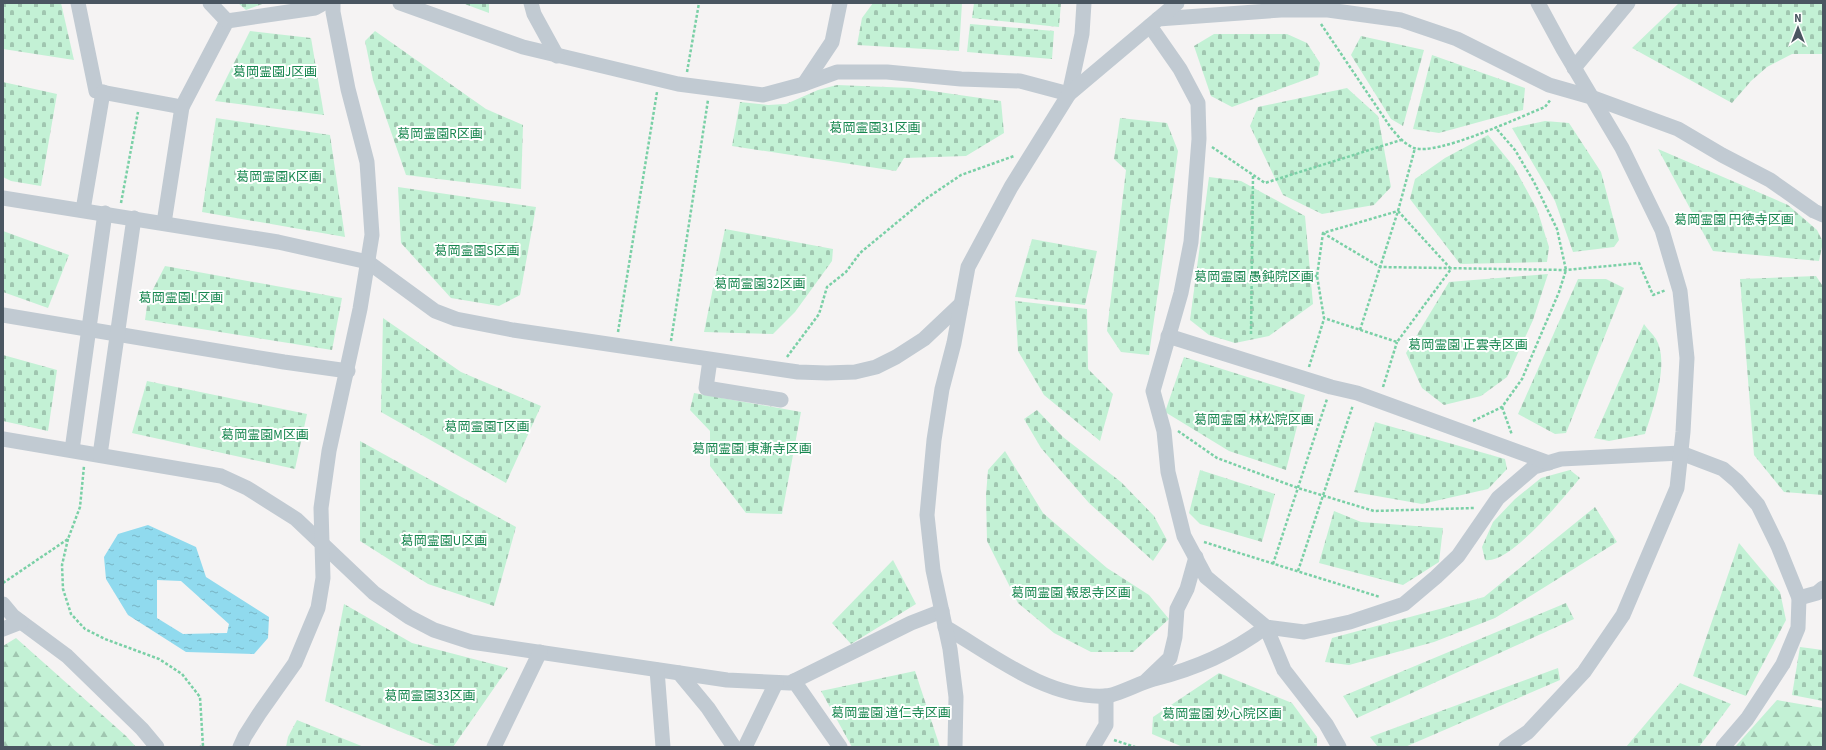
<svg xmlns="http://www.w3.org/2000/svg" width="1826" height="750" font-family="'Source Sans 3','Noto Sans JP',sans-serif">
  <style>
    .forest { fill: url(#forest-firs) }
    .cemetery { fill: url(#cemetery-stones) }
    .water { fill: url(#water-ripples); fill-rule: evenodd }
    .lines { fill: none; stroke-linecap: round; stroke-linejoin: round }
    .path { stroke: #7ad0a6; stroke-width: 2.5; stroke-dasharray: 3 2; stroke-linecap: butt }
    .minor { stroke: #c1cad2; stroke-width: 15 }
    .labels { text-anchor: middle; stroke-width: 4; stroke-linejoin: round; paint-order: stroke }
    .park-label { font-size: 13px; fill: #17864f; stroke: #fff }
  </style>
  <defs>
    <pattern id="forest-firs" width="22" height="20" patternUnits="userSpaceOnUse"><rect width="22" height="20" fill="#c3f1d5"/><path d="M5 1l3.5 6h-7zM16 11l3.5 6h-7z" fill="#a0c6b0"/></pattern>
    <pattern id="cemetery-stones" width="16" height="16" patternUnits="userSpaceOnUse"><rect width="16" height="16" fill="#c3f1d5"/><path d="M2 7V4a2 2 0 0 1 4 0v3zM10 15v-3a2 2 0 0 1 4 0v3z" fill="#a0c6b0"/></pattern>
    <pattern id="water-ripples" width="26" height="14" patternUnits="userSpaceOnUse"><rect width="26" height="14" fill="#90daee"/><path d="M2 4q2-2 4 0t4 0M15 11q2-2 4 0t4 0" fill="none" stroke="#78b4c4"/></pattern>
  </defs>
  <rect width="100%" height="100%" fill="#f5f3f3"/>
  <!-- forest -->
  <g class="forest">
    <polygon points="16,638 126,736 136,747 3,747 3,646"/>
    <polygon points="1777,700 1823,708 1823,747 1735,747"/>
  </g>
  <!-- cemetery -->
  <g class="cemetery">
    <polygon points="3,3 61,3 74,60 3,49"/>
    <polygon points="238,3 265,3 246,10"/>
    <polygon points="462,3 489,3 489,13"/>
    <polygon points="873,3 962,3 959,51 857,45 862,18"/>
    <polygon points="974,3 1061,3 1059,27 972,18"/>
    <polygon points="1679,3 1823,3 1823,54 1792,54 1767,67 1751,81 1732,103 1632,48"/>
    <polygon points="970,24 1054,31 1052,59 967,52"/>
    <polygon points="250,31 311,38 324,115 215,101"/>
    <polygon points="375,31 486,109 523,125 521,189 406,175 373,80 365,41"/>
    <polygon points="1214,34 1287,34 1307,43 1320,63 1318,75 1232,107 1211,96 1194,46"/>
    <polygon points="1361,36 1424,50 1403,126 1391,119 1351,55"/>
    <polygon points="1432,55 1525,88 1523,110 1439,133 1413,129"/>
    <polygon points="3,82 57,94 41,186 11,181 3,177"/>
    <polygon points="837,85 911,88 1001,101 1004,133 966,156 904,158 896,171 732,146 740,102 768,105 786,104 818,90"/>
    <polygon points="1347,88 1378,116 1391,187 1374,205 1322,214 1283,195 1250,126 1258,107"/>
    <polygon points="216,118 330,135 345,237 202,212"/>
    <polygon points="1120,118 1167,123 1178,151 1149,355 1121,352 1107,331 1126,170 1114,159"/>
    <polygon points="1545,121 1569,123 1601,172 1619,240 1614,247 1573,252 1555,201 1512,128"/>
    <polygon points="1488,135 1514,167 1537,209 1549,247 1547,262 1460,264 1410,199 1415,179 1445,158"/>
    <polygon points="1658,149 1788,205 1817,230 1823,242 1819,261 1713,251"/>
    <polygon points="1209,177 1241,181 1305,216 1313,304 1269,336 1235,343 1209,335 1190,320"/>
    <polygon points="398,187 536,207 520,295 499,306 451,298 401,243"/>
    <polygon points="725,229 833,249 832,261 795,312 773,334 704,332"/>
    <polygon points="3,231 69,255 48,308 3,292"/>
    <polygon points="1032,239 1097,251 1085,305 1015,297"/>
    <polygon points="165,266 342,298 332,350 145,320 148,299"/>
    <polygon points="1548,274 1533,320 1507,377 1481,396 1444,405 1422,388 1406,353 1449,282"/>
    <polygon points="1816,276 1822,285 1823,495 1784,492 1754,455 1740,279"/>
    <polygon points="1578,279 1606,279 1624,288 1566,433 1555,434 1518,414"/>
    <polygon points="1015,301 1087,309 1088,369 1113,394 1100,441 1044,395 1018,351"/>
    <polygon points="383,318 461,372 541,406 506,483 381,412"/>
    <path d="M1644,324c3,5 9,10 12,15 14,24 -3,70 -11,95l-36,7 -15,-3z"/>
    <polygon points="3,355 57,370 48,431 3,421"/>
    <polygon points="1184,357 1305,395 1286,470 1229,451 1165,412"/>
    <polygon points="147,381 307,414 295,469 132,433"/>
    <polygon points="694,393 801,412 782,514 746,513 710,466 710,431 690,410"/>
    <polygon points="1037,410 1063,437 1121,482 1154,516 1167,540 1153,561 1089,503 1041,448 1024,419"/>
    <polygon points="1375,422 1505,459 1507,469 1488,489 1422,504 1354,492"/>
    <polygon points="360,441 516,527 494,606 428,584 360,541"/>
    <polygon points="1005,451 1043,513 1107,568 1149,595 1169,619 1133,652 1091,652 1054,633 1018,603 987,541 986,495 988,470"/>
    <polygon points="1200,470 1275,494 1262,542 1200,524 1189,513"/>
    <path d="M1570,470l10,8c-16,19 -70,87 -95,82l-3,-13 11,-25 22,-23 26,-21z"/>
    <polygon points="1595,507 1617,542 1495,618 1434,642 1349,665 1325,662 1332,638 1484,597"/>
    <polygon points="1334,511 1361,522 1443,528 1439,562 1403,585 1319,563"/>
    <polygon points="1739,543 1780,592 1786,620 1746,696 1693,676"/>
    <polygon points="893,560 916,604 851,644 832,623"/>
    <polygon points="1566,603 1574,619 1357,718 1343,696"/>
    <polygon points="344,604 412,643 508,668 453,747 438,747 325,701"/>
    <polygon points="1800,647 1823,650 1823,701 1792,695"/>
    <polygon points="1558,668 1560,680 1405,747 1378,747 1370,737"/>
    <polygon points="915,671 940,747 852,747 821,691"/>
    <polygon points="1219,673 1292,703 1317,737 1317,747 1183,747 1152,734 1153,717"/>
    <polygon points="1680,683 1731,704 1699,747 1626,747"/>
    <polygon points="297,720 364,747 286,747 288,737"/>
  </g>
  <!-- water -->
  <path class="water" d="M148,525l48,22 10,30 63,40 -1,21 -14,16 -68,-2 -58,-37 -22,-36 -2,-22 14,-23zM157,580l24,1 48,43 -2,9 -44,1 -26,-16z"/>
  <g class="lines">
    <!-- path -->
    <g class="path">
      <path d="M1321,24l70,104c6,7 13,16 23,20 24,8 105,-31 131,-41l6,-8"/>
      <polyline points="687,72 699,3"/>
      <polyline points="1212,147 1265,183 1401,140"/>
      <polyline points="121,203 138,112"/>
      <polygon points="1398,211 1451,269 1397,342 1324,318 1317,276 1323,233"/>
      <polyline points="1323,233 1380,267 1566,270 1639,263 1653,295 1666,290"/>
      <polyline points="1199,274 1317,276"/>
      <polyline points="1360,330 1398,211 1415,148"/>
      <polyline points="618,332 657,92"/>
      <polyline points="1251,334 1253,176"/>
      <polyline points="671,341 708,100"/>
      <polyline points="787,357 819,314 827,287 846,272 860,253 924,200 961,175 1014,156"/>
      <polyline points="1309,367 1324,319"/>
      <polyline points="1383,387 1397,342"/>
      <polyline points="1502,407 1512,435"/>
      <polyline points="1473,421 1502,407 1522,379 1559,292 1566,270 1557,229 1534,182 1515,150 1495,127"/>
      <polyline points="1178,431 1217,458 1298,488 1374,511 1474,508"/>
      <polyline points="68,539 62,565 63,589 71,614 85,629 105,639 159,659 182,674 200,697 203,746 200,747"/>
      <polyline points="1204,542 1380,597"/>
      <polyline points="1273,564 1327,399"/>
      <polyline points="1298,571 1353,405"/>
      <polyline points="3,583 68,539 80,507 84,466"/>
      <polyline points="1114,740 1135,747"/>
    </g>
    <!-- minor -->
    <g class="minor">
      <polyline points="78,3 96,91 182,107 227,21"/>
      <polyline points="210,3 227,21 315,8 324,3"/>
      <polyline points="400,3 523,47 678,84 763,95 804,84 837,72 887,72 961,79 1020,81 1069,94 1082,34 1084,3"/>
      <polyline points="531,3 534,14 557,56"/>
      <polyline points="1158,19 1281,10 1328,10 1401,20 1457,39 1549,85 1591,97 1678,129 1722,155 1770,180 1814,211 1823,215"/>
      <polyline points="1150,26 1180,69 1198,103 1199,139 1191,242 1181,293 1153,391 1164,431 1168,472 1184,536 1206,577 1266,627 1304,632 1350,622 1404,604 1436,577 1458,556 1498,498 1534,467 1561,459 1681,453 1723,469 1737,481 1758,505 1778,546 1799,598 1798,628 1783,664 1747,719 1723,747"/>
      <polyline points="1574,68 1628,3"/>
      <polyline points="804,84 832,42 840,3"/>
      <polyline points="3,198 278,242 368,262 435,311 456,319 513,330 628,347 798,372 827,373 855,372 876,367 896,357 924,339 961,304"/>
      <polyline points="83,210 103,92"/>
      <polyline points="164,223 182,107"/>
      <polyline points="3,315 284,362 348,371"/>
      <polyline points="1168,336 1331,387 1357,393 1549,463"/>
      <polyline points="710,360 706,388 781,400"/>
      <polyline points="3,439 221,476 247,488 296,519 374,593 409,617 434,630 471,642 727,680 790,683 911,623 942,611"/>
      <polyline points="72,450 105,213"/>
      <polyline points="100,455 134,218"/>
      <polyline points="1799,598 1817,593 1823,588"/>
      <polyline points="3,604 13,616 67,656 142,729 157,747"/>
      <path d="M945,627c48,28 102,72 160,69 11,0 36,-14 49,-17 43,-11 77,-26 112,-52l18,43 42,54 13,23"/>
      <polyline points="3,629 21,622"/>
      <polyline points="657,670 663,747"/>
      <polyline points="679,673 708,708 734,747"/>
      <polyline points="1147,680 1170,658 1175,637 1177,609 1187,589 1196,557"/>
      <polyline points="794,681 840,747"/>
      <polyline points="240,747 245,736 259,714 295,663 318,608 323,578 321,508 329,451 360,309 372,235 367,162 348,89 333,12 333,3"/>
      <polyline points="494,747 540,652"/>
      <polyline points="745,747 776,683"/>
      <polyline points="955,747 956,697 950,649 933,570 927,515 934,440 942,389 954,343 968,267 1011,187 1069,94 1177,3"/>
      <polyline points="1093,747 1106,725 1106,696"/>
      <polyline points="1506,747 1528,732 1584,672 1623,615 1677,488 1683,432 1687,358 1680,291 1662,230 1622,148 1563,49 1538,3"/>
    </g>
  </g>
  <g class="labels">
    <!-- park labels -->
    <g class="park-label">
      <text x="275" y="76">葛岡霊園J区画</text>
      <text x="875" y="132">葛岡霊園31区画</text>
      <text x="440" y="138">葛岡霊園R区画</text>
      <text x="279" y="181">葛岡霊園K区画</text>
      <text x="1734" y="224">葛岡霊園 円徳寺区画</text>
      <text x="477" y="255">葛岡霊園S区画</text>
      <text x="1254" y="281">葛岡霊園 愚鈍院区画</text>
      <text x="760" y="288">葛岡霊園32区画</text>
      <text x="181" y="302">葛岡霊園L区画</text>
      <text x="1468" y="349">葛岡霊園 正雲寺区画</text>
      <text x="1254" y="424">葛岡霊園 林松院区画</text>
      <text x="487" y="431">葛岡霊園T区画</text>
      <text x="265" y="439">葛岡霊園M区画</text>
      <text x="752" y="453">葛岡霊園 東漸寺区画</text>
      <text x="444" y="545">葛岡霊園U区画</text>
      <text x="1071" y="597">葛岡霊園 報恩寺区画</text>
      <text x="430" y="700">葛岡霊園33区画</text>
      <text x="891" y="717">葛岡霊園 道仁寺区画</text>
      <text x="1222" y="718">葛岡霊園 妙心院区画</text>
    </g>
  </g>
  <!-- border -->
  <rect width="1826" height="750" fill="none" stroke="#4a5661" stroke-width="8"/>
  <!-- north arrow -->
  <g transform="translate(1798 28)" stroke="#ffffff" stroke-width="3" paint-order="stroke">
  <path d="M0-3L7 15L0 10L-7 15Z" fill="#4a5661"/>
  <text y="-6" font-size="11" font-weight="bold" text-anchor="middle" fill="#4a5661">N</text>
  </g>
</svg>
